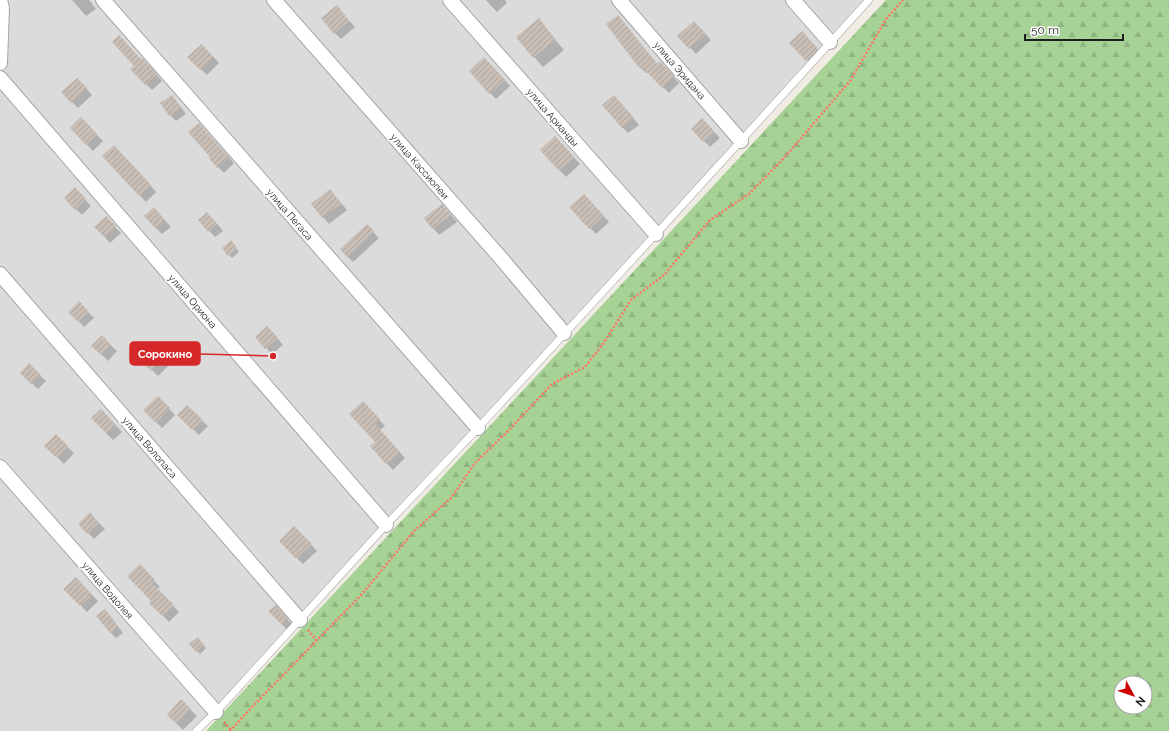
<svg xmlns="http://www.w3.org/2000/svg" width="1169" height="731" font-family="Raleway,sans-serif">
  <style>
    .residential { fill: #dcdbdb }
    .forest { fill: url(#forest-firs); fill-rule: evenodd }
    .shadow { fill: #0003 }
    .building { fill: url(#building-hatch) }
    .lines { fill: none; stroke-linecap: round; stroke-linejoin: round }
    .lane-casing { stroke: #a5a5a5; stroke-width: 8 }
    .street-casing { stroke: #a5a5a5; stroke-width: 16 }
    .path { stroke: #ff7565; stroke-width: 2.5; stroke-dasharray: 2 2; stroke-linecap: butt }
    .lane { stroke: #fff; stroke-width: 7 }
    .street { stroke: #fff; stroke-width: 14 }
    .labels { text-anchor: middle; stroke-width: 3.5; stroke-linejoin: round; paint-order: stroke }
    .street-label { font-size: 10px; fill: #1e1e1e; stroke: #fff }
    .leader { fill: none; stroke: #d62828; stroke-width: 1.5 }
    .callout-dot { fill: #d62828; stroke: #fff; stroke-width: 1.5 }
    .callout { fill: #d62828; stroke: #d62828; stroke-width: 1.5 }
    .callout-label { font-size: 11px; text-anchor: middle; font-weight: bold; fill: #fff }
  </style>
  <defs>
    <pattern id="forest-firs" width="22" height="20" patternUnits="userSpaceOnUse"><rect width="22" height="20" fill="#a7d295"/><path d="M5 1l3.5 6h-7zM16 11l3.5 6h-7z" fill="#8fb480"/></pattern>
    <pattern id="building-hatch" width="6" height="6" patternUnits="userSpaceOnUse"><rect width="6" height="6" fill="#c8beb6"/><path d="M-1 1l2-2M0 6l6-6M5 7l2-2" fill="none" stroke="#aba39c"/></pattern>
  </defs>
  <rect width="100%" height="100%" fill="#f0ebe3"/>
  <!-- residential -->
  <polygon class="residential" points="0,0 874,0 202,731 0,731"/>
  <!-- forest -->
  <path class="forest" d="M886,0h283v731h-963zM1121,683h24v24h-24z"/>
  <!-- shadow -->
  <g class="shadow">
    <polygon points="72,0 89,0 96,9 86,16"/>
    <polygon points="486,0 505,0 507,3 497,12"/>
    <polygon points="342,13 355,27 341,39 335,33"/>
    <polygon points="618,16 658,65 666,69 679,83 669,93 648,71 646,73 640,67 608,24"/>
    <polygon points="538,20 564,50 543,67 517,37"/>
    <polygon points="700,28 711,40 696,54 679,36"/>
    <polygon points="808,39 823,56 813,66 791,43"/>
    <polygon points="208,51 219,63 207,75 189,57"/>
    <polygon points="141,60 148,65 162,81 152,90 131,69"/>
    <polygon points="490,64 510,86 496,99 490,93"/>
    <polygon points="83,85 92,95 78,108 72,102"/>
    <polygon points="177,102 186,114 176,121 170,115"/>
    <polygon points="620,102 639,125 628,133 622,127"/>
    <polygon points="81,119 103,141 93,151 71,128"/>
    <polygon points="702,120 720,138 710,147 692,129"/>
    <polygon points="205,131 234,163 224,173 218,167 212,157"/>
    <polygon points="561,143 580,164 566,177 541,150"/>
    <polygon points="103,156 145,179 156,192 146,202"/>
    <polygon points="75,189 91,206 82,215 65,198"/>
    <polygon points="330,190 347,210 329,224 312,204"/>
    <polygon points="590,201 609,222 596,234 571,207"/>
    <polygon points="448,211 457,222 439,235 425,218"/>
    <polygon points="160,215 171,227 162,234 156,228"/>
    <polygon points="106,218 121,233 110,243 96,227"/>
    <polygon points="213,219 223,231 215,237 199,220"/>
    <polygon points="367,226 379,238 353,262 341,250"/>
    <polygon points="233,244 239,252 232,258 223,248"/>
    <polygon points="79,303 94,318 84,327 70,312"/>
    <polygon points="273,333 283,345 272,354 256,337"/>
    <polygon points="102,337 117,351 108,361 93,346"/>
    <polygon points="149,346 169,365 158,376 139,357"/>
    <polygon points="29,365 46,381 38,389 21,373"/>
    <polygon points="158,397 175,415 162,428 144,410"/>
    <polygon points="187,406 208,426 199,435 178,415"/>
    <polygon points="369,409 385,426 380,430 405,458 393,470 371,447 377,442"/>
    <polygon points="101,410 122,432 113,440 107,434"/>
    <polygon points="56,436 74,453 64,464 45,446"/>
    <polygon points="90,514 105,529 94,539 79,524"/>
    <polygon points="294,527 317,551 303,564 280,541"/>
    <polygon points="140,565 160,587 157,589 179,612 169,622 151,603 152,601"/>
    <polygon points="76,578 98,601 87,612 65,589"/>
    <polygon points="270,611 281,612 293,626 288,631"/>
    <polygon points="111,617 123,633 116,638 110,632"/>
    <polygon points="200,641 206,648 200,654 197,651"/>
    <polygon points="181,701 197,716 183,730 168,715"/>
  </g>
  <!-- building -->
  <g class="building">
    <polygon points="337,5 349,21 334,34 321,18"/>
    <polygon points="618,15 657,64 660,61 674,76 662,88 641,66 639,68 606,24"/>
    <polygon points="539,18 556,40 533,58 516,37"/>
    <polygon points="694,21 706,34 689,49 677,36"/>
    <polygon points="802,31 818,49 806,61 789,43"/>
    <polygon points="119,35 141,59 142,58 157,74 145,85 130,69 134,66 112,42"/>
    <polygon points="202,44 213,57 200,70 187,57"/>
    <polygon points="484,57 505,80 489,94 469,71"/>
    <polygon points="77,78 87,88 71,103 61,92"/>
    <polygon points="172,95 181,107 169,116 160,103"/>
    <polygon points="614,95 634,118 622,128 602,105"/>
    <polygon points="81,117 97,134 86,145 70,128"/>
    <polygon points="702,118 714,131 703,142 691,129"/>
    <polygon points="199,123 229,157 217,168 209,158 210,157 188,132"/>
    <polygon points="555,136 574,157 559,171 540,150"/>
    <polygon points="114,145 151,185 139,196 102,156"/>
    <polygon points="75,187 86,199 75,210 64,198"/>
    <polygon points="330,189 341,204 322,218 311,204"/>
    <polygon points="584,194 604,216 589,229 569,207"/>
    <polygon points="442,204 451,215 432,229 424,218"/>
    <polygon points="154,207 165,220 156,229 144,216"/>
    <polygon points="207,212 217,224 208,232 198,220"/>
    <polygon points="106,216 116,226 104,237 94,227"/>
    <polygon points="367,224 374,231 347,257 340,249"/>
    <polygon points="231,240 237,248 228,256 222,248"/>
    <polygon points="79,301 89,312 78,322 68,312"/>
    <polygon points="267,326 278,338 265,349 255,337"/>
    <polygon points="102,335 111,345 101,355 91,346"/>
    <polygon points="149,345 163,359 151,371 137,357"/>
    <polygon points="29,363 41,375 31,384 20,373"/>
    <polygon points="158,396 170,408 156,423 143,410"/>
    <polygon points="363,401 380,419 375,424 400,452 386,464 370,446 375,442 349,414"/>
    <polygon points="187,405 203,420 192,430 177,415"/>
    <polygon points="101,409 116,425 107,434 91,418"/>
    <polygon points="56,434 68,446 57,458 44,446"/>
    <polygon points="90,512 99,523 87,534 78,524"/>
    <polygon points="294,526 312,544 296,559 279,541"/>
    <polygon points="140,564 155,580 152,583 174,605 162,616 149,603 151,601 127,576"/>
    <polygon points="76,577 92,595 80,606 63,589"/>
    <polygon points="276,605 288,619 282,625 268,611"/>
    <polygon points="105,609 118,626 110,633 96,616"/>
    <polygon points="198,637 204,645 196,652 189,644"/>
    <polygon points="181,699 191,709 177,724 167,715"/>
  </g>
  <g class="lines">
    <defs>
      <polyline id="lane" points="196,731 216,712 386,525 478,428 656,234 869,0"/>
      <g id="street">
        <polyline points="103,0 478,428"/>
        <polyline points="274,0 500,257 564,333"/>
        <polyline points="450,0 656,234"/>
        <polyline points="619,0 741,141"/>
        <polyline points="793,0 830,42"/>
        <polyline points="0,63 2,8 0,0"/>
        <polyline points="0,78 386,525"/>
        <polyline points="0,274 300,620"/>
        <polyline points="0,467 216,712"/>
      </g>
    </defs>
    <!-- lane casing -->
    <use href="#lane" class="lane-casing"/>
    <!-- street casing -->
    <use href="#street" class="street-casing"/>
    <!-- path -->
    <g class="path">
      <polyline points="308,630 317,641"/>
      <polyline points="224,722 231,730"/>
      <polyline points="230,731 252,707 362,594 414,531 451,498 475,463 508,431 552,384 585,367 603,344 631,300 664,275 710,220 749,194 784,158 850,81 886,19 903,0"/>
    </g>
    <!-- lane -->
    <use href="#lane" class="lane"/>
    <!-- street -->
    <use href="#street" class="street"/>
  </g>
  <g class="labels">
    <!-- street labels -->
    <g class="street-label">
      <text transform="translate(680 70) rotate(49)" y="4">улица Эридана</text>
      <text transform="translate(553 117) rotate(49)" y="4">улица Арианды</text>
      <text transform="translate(420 166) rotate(49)" y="4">улица Кассиопеи</text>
      <text transform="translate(290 214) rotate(49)" y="4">улица Пегаса</text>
      <text transform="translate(193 301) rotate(49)" y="4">улица Ориона</text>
      <text transform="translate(150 447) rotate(49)" y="4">улица Волопаса</text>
      <text transform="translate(108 590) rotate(49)" y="4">улица Водолея</text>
    </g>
  </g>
  <!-- callouts -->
  <path class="leader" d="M273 356L200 354"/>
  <circle class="callout-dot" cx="273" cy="356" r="4"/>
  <rect class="callout" x="130" y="342" width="70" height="23" rx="4"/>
  <g class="callout-label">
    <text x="165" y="358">Сорокино</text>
  </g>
  <!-- north arrow -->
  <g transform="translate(1133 695) rotate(130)"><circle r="19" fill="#ffffff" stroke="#a5a5a5"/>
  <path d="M0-3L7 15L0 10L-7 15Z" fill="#cc0100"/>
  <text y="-6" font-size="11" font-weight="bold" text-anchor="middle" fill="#1e1e1e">N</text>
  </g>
  <!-- scale -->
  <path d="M1025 34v6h98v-6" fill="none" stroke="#1e1e1e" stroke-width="2"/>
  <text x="1031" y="34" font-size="12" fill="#1e1e1e" stroke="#ffffff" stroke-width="3" paint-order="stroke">50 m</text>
</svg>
